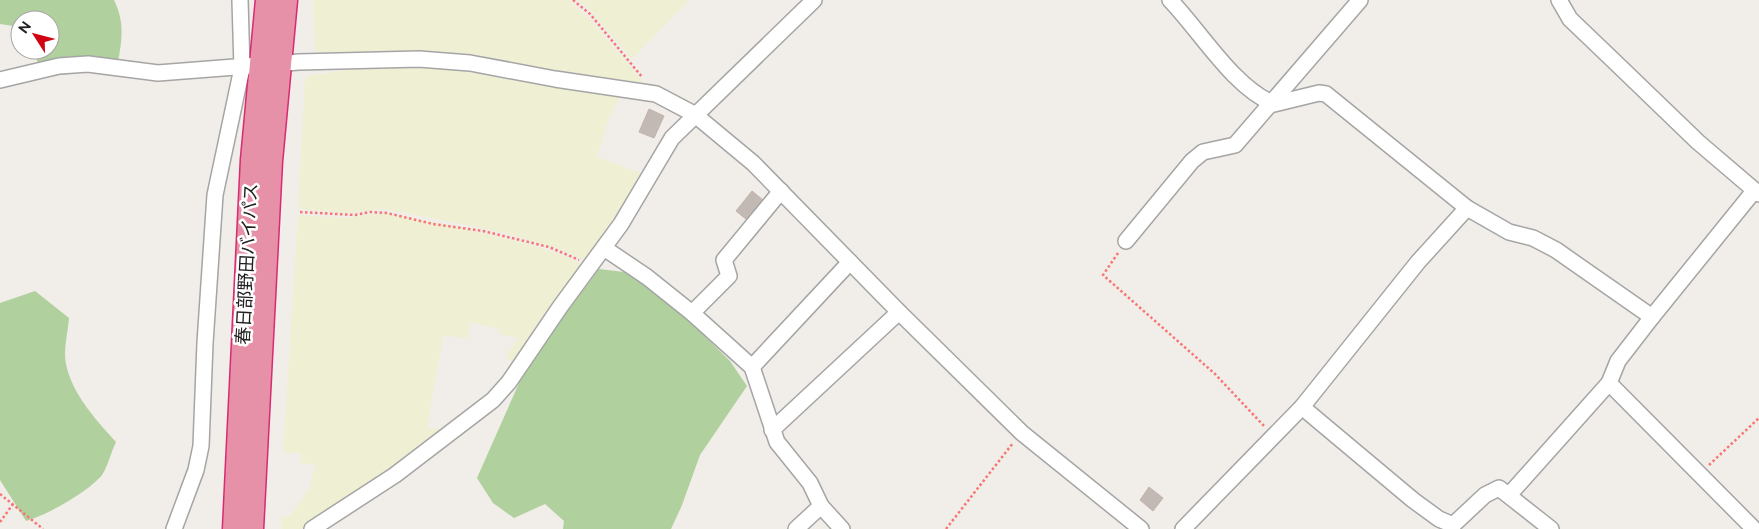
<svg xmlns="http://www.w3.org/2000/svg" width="1759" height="529" font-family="Raleway,'Noto Sans JP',sans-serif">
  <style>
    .farmland { fill: #efefd4 }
    .forest { fill: #b0d09d }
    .building { fill: #c2b9b4; stroke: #c3b3aa }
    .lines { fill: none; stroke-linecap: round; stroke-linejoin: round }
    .minor-casing { stroke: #a5a5a5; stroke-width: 18 }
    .highway-casing { stroke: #d92a73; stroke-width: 25 }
    .path { stroke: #f87672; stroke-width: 2.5; stroke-dasharray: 2.5 2.5; stroke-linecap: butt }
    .minor { stroke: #fff; stroke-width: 15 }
    .highway { stroke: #e691a7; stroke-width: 22 }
    .labels { text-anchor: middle; stroke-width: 5; stroke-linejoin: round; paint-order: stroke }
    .street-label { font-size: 18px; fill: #212121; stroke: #fff }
  </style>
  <rect width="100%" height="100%" fill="#f1ede8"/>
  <!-- farmland -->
  <g class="farmland">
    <polygon points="313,0 569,0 589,18 648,88 454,54 427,52 360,54 315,51"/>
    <polygon points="578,0 689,0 632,59 591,11"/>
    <polygon points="372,66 478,67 478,74 620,96 607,124 597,157 646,175 587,262 563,250 505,233 385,209 347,213 298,209 305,79 308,76"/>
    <polygon points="371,214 386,214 437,223 522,242 563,255 584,265 516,365 506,357 518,338 499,334 499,329 470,322 467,338 443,336 427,428 448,430 301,529 281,529 281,517 291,515 310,487 315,464 300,463 301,453 283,453 298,215 347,218"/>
  </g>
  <!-- forest -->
  <g class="forest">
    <path d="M0,0h114c11,23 8,39 4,63l-55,12 -21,-4 -10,-21h18v-30h-30v7l-20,-3z"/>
    <polygon points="599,269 641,274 730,361 747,386 700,455 682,505 671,529 563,529 564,521 545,504 514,518 493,503 477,478 527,365"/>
    <path d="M35,291l34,27c-1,14 -6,33 -3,46 6,30 30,56 50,78 -5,10 -8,24 -14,33 -14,17 -55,40 -76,46l-26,-41v-177z"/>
  </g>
  <!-- building -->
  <g class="building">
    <polygon points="649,109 664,116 654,138 639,132"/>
    <polygon points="752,191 763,200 747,220 736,211"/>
    <polygon points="1149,487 1163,498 1153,511 1140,500"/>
  </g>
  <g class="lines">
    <defs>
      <g id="minor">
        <path d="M1170,0c31,32 63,87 104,104l45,-11 7,1 141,114 42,24 24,6 23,12 96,67"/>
        <polyline points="1559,0 1570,19 1616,63 1698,142 1759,194"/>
        <polyline points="0,80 59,66 88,64 158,73 299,62 419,59 470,63 555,79 656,94 694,114 753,163 899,312 1022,433 1141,529"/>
        <polyline points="1126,241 1192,161 1203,152 1235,145 1360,0"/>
        <polyline points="604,248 647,277 692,313 752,367 777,442 810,483 821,506 842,529"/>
        <polyline points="692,313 729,276 724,260 781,191"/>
        <polyline points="752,367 850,262"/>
        <polyline points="1609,383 1754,529"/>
        <polyline points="1302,407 1413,500 1439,519 1453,525 1485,495 1499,488 1551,529"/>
        <polyline points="772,430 899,312"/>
        <polyline points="1509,495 1609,383 1618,361 1652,317 1754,191"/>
        <polyline points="174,529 196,470 201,446 205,343 215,195 242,68 240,0"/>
        <polyline points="312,529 395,475 493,400 509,382 560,307 621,224 672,138 814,0"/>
        <polyline points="796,529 821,506"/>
        <polyline points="1183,529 1302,407 1418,262 1467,208"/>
      </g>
      <g id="highway">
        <polyline points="234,529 252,160 267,0"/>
        <polyline points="252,529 271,161 286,0"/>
      </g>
    </defs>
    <!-- minor casing -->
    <use href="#minor" class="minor-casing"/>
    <!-- highway casing -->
    <use href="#highway" class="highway-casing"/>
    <!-- path -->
    <g class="path">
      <polyline points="573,0 590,14 642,77"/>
      <polyline points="300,212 355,215 370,212 387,213 433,224 483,231 549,247 579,260"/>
      <polyline points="1118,253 1103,275 1215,374 1264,426"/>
      <polyline points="1709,465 1759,418"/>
      <polyline points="0,494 43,529"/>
      <polyline points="0,522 13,504"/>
      <polyline points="946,529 1013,443"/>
    </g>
    <!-- minor -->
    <use href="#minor" class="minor"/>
    <!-- highway -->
    <use href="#highway" class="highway"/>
  </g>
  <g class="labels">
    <!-- street labels -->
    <g class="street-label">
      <text transform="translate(247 264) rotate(-87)" y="6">春日部野田バイパス</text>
    </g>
  </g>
  <!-- north arrow -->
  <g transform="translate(35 35) rotate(306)"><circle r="24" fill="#ffffff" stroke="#a6a6a6"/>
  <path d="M0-4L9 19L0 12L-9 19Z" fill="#cf0312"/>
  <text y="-8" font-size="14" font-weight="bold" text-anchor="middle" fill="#212121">N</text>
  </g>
</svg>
